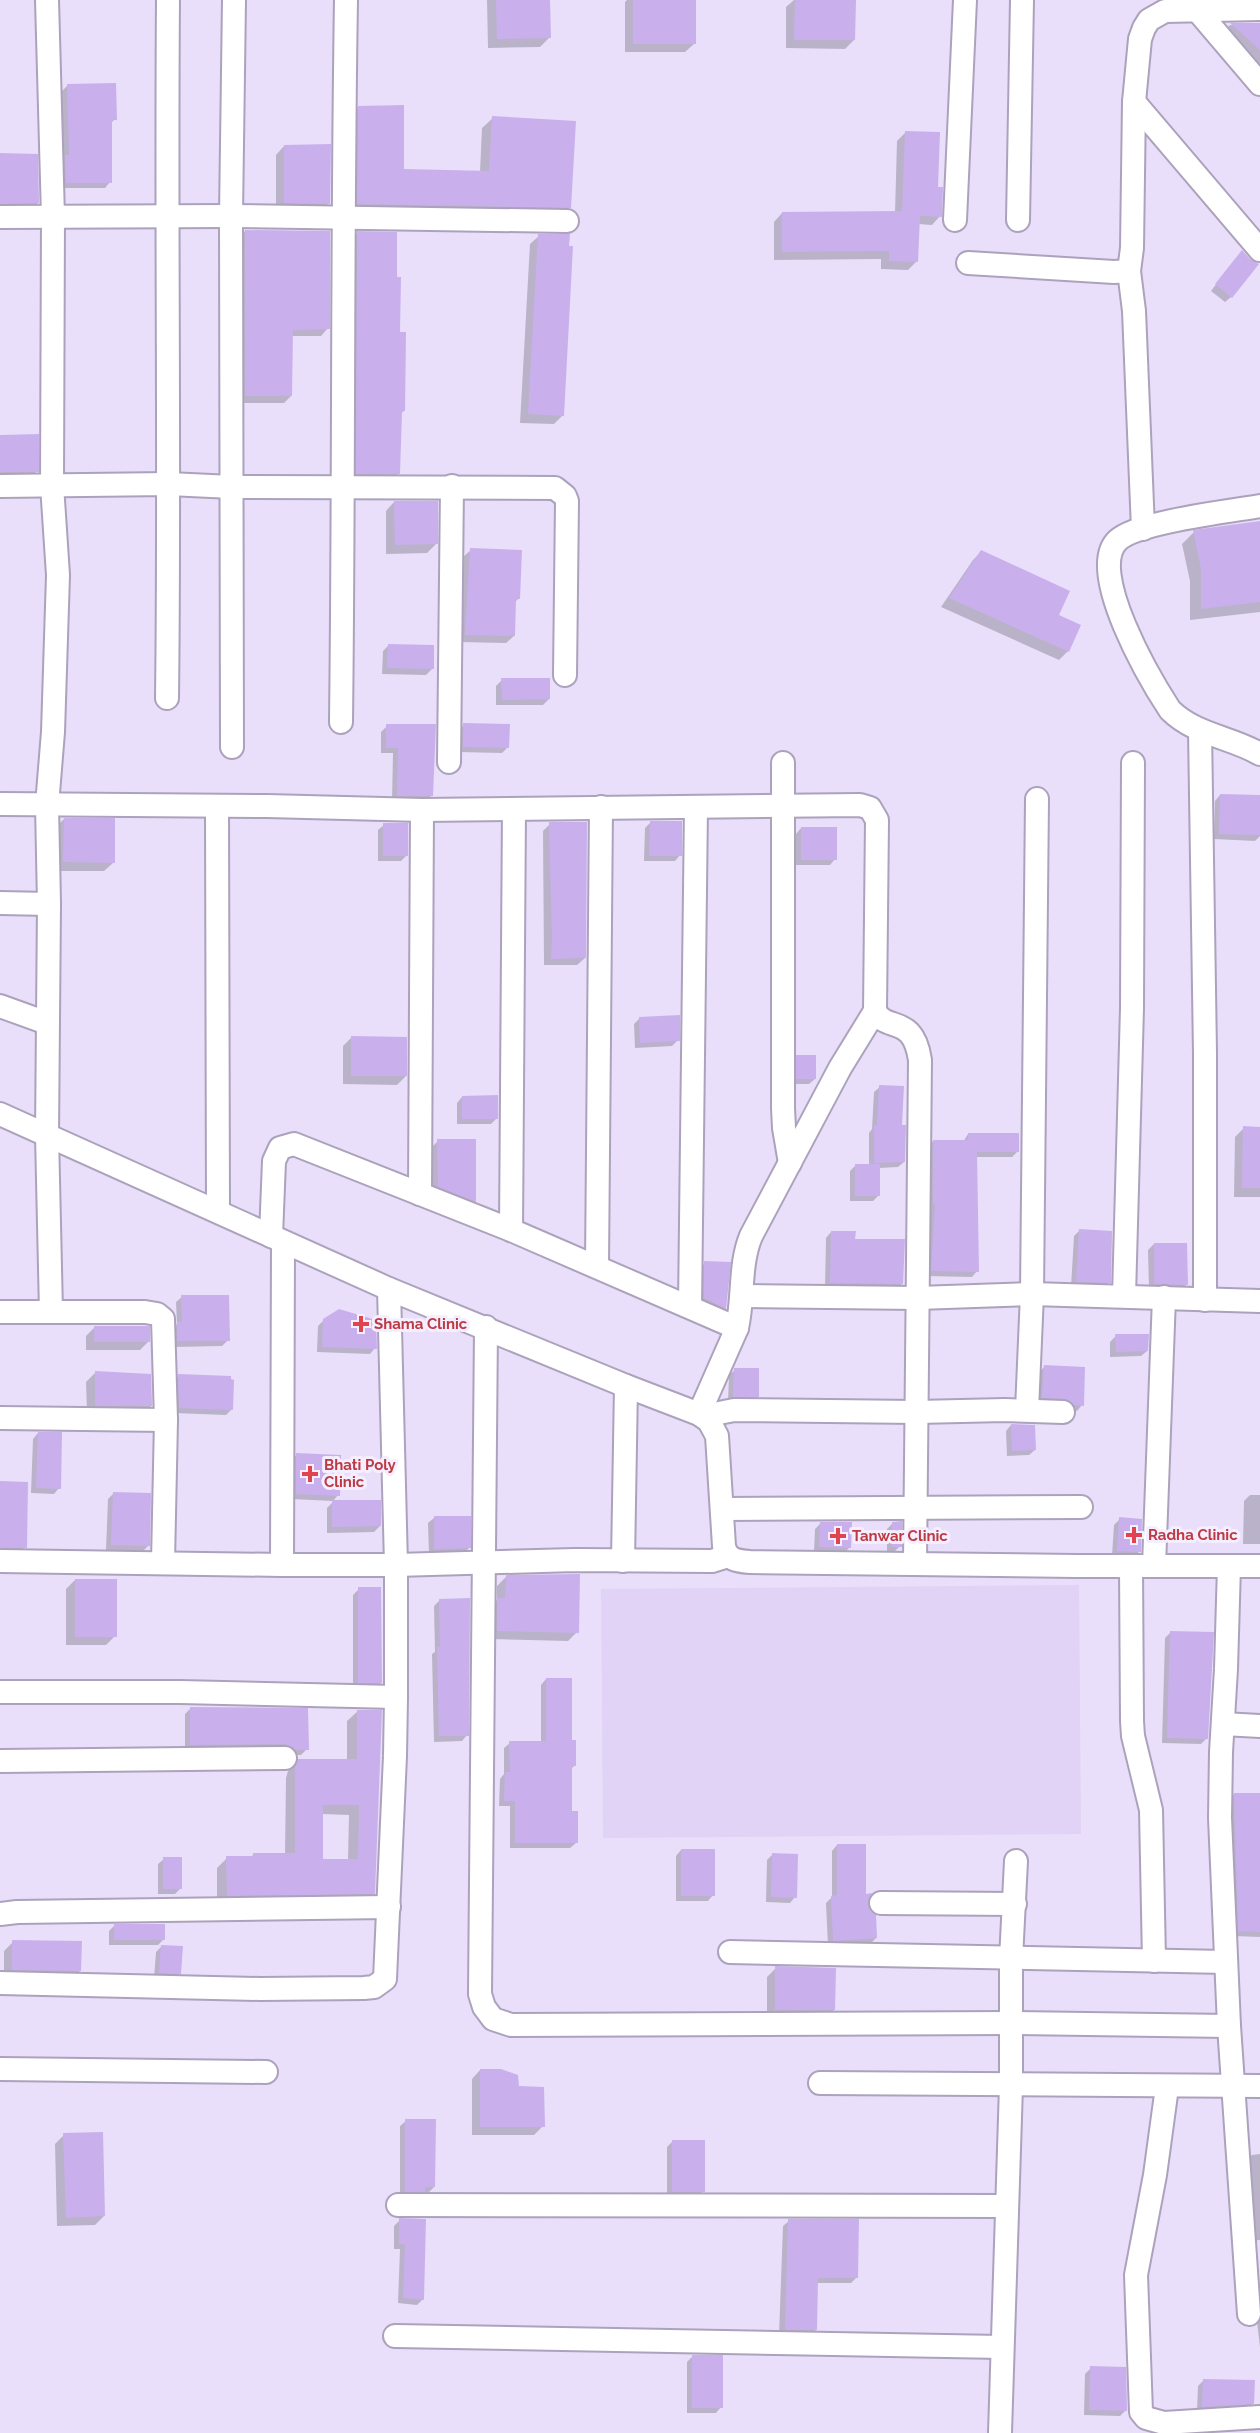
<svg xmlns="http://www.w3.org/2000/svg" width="1260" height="2433" font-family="Raleway,sans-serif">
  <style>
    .built { fill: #e0d3f5 }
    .shadow { fill: #0003; fill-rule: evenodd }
    .building { fill: #c9b0ed; fill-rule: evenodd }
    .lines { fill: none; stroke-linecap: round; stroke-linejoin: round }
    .minor-casing { stroke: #aca2bc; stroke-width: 26 }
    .minor { stroke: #fff; stroke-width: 22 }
    .health-dot { fill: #e0444e; stroke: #f4eeff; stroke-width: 2 }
    .labels { text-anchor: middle; stroke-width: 6; stroke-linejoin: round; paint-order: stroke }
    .health-label { font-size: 15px; font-weight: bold; fill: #be3a42; stroke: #f4eeff; text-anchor: start }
  </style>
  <rect width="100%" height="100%" fill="#e9dffa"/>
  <!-- built -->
  <polygon class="built" points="1079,1585 1081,1834 603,1838 601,1589"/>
  <!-- shadow -->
  <g class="shadow">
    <polygon points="487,0 548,0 549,38 540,47 488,48"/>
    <polygon points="627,0 694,0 694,44 685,52 625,52 625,2"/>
    <polygon points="794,0 854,0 854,40 845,49 786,48 786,7"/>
    <polygon points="1230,25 1260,26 1260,74 1222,33"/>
    <polygon points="68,85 115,119 111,123 110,182 105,188 60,188 60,162 63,158 62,91"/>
    <polygon points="359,107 403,171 480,172 482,128 493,118 569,208 559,218 347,214 348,118"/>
    <polygon points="905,133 936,189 940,216 932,225 918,224 916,262 908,270 881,269 881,259 774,260 774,222 782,213 895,213 897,141"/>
    <polygon points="284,146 329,203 320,212 276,212 276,155"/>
    <polygon points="0,155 38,203 32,208 0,209"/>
    <polygon points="245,231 328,328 321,336 291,336 291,396 284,403 238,403 238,238"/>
    <polygon points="358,233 396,279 404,411 401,413 399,473 392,481 350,480 351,240"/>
    <polygon points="539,236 563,415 554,424 520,423 530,244"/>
    <polygon points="1236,258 1231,297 1225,302 1211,291"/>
    <polygon points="0,436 37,471 31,477 0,478"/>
    <polygon points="394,502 436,544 427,553 386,554 386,511"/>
    <polygon points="1260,524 1260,612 1190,620 1190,581 1182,544 1194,532"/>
    <polygon points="471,550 519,598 514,603 514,636 506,643 459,642 463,557"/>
    <polygon points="982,551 1058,616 1068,651 1059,660 941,607 973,560"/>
    <polygon points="389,645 432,669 426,675 382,674 383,651"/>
    <polygon points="502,680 549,699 543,705 496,705 496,686"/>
    <polygon points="464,725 507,748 502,753 458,752 458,731"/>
    <polygon points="387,726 431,796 425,801 392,801 393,753 381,753 381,732"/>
    <polygon points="1220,795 1260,797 1260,836 1255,841 1214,839 1215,801"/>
    <polygon points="64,819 113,863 104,871 55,871 55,828"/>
    <polygon points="651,822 680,855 675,861 644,861 645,828"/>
    <polygon points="550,824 585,958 577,965 544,965 543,831"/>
    <polygon points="384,825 407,855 401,861 378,861 378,830"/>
    <polygon points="801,828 835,859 830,865 796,865 796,834"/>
    <polygon points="640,1018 678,1040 672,1046 635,1048 634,1024"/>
    <polygon points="352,1037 406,1076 397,1085 343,1084 343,1046"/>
    <polygon points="797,1056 815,1079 809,1084 791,1084 791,1062"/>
    <polygon points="880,1087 904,1162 898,1167 879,1168 879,1195 873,1201 850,1201 850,1171 855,1166 869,1166 869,1133 872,1129 874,1092"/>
    <polygon points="462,1097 497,1118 491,1124 457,1124 457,1103"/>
    <polygon points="1244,1128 1260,1128 1260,1197 1234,1197 1235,1137"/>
    <polygon points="968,1134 1018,1151 1012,1157 976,1157 977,1271 972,1277 926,1276 930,1209 928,1209 928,1147 933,1141 963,1142"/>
    <polygon points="438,1141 475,1201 469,1207 433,1192 432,1147"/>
    <polygon points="1079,1231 1109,1282 1104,1288 1071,1287 1074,1236"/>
    <polygon points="831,1232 854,1240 902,1284 896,1289 825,1289 826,1238"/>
    <polygon points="1154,1244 1186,1285 1181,1290 1149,1289 1148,1250"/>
    <polygon points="705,1263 725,1308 720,1313 699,1304 699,1269"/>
    <polygon points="182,1297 228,1340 222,1346 172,1347 172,1329 177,1324 176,1302"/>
    <polygon points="324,1320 375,1348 370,1354 317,1352 318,1326"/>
    <polygon points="95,1327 149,1341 140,1350 86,1350 86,1336"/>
    <polygon points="1116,1336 1147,1351 1141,1356 1110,1357 1110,1342"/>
    <polygon points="1044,1367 1082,1405 1077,1411 1037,1403 1039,1373"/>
    <polygon points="735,1370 757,1396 752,1402 728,1402 729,1375"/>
    <polygon points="95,1373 151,1406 142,1415 87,1414 86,1382"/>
    <polygon points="179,1376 232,1409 226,1415 174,1413 173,1382"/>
    <polygon points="1011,1425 1035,1450 1029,1455 1007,1456 1006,1431"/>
    <polygon points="38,1433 59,1488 54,1494 31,1493 33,1439"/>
    <polygon points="296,1455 338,1495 333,1501 291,1499 291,1461"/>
    <polygon points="0,1483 25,1547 16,1556 0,1557"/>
    <polygon points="114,1493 148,1546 143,1551 106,1550 108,1499"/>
    <polygon points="1250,1495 1260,1495 1260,1544 1243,1544 1244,1501"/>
    <polygon points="333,1502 380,1526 374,1532 327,1533 327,1508"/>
    <polygon points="434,1518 469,1548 463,1554 429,1554 428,1523"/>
    <polygon points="1120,1519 1140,1551 1134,1557 1112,1556 1114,1525"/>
    <polygon points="821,1523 850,1547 844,1553 814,1552 815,1529"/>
    <polygon points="893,1523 900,1546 894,1552 887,1552 887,1529"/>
    <polygon points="506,1577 577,1632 568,1641 489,1639 489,1608 497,1600 497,1586"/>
    <polygon points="75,1580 115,1636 106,1645 66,1645 66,1589"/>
    <polygon points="359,1589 381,1683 375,1688 353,1688 353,1595"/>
    <polygon points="440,1600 467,1735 462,1741 434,1742 432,1654 435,1652 434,1606"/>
    <polygon points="1171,1632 1207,1738 1201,1744 1162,1743 1165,1638"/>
    <polygon points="546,1679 571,1742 575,1765 571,1769 571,1812 576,1843 570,1848 510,1848 510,1806 499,1806 500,1779 504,1774 504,1748 510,1743 541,1742 541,1685"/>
    <polygon points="190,1709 307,1749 301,1755 289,1755 185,1751 185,1714"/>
    <path d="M358,1711l16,182 -10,10 -147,2v-37l10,-10 24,-1 3,-3h31l1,-76 2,-7 11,-11 48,1v-40zM322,1814l27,1 -1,45h-27z"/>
    <polygon points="1234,1794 1260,1795 1260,1937 1233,1936 1229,1800"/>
    <polygon points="837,1845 866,1903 876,1938 870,1944 828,1946 826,1903 832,1897 832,1851"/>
    <polygon points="681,1850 713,1895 708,1901 676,1901 676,1856"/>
    <polygon points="773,1854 795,1897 790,1903 766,1902 767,1860"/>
    <polygon points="164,1859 181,1888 175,1894 158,1894 158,1864"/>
    <polygon points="114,1926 163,1940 158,1945 109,1945 109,1931"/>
    <polygon points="13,1942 80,1971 71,1980 4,1978 4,1951"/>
    <polygon points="161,1947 180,1973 174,1979 154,1978 156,1952"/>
    <polygon points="776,1968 834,2010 825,2018 767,2019 767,1977"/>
    <polygon points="480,2070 517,2087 543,2126 534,2135 472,2135 472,2079"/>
    <polygon points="406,2121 434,2187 428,2193 422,2192 418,2197 400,2197 400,2126"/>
    <polygon points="64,2135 104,2216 95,2225 57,2226 55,2144"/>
    <polygon points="673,2141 703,2191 698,2197 667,2197 667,2147"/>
    <polygon points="1260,2154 1260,2240 1249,2241 1243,2164 1252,2155"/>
    <polygon points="400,2220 423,2299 417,2305 398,2303 400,2249 394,2249 394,2226"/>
    <polygon points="789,2221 857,2277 851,2283 816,2283 816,2330 810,2335 779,2335 783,2226"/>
    <polygon points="1260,2320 1260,2347 1257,2322"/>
    <polygon points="693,2356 721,2407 716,2413 687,2413 687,2362"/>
    <polygon points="1091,2368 1126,2410 1120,2416 1084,2415 1085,2374"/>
    <polygon points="1204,2380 1253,2403 1247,2409 1197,2412 1198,2386"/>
  </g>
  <!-- building -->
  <g class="building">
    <polygon points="496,0 550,0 551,38 497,39"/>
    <rect x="633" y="0" width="63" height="44"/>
    <polygon points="795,0 856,0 855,40 794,40"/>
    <polygon points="1230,23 1260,23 1260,50"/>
    <polygon points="116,83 117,120 112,120 112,183 66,183 65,155 69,155 67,84"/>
    <polygon points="404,105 404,169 489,171 492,116 576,121 571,208 357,204 358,106"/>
    <polygon points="905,131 940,132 938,187 943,187 942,217 920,216 918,262 889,261 889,251 782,252 782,212 902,211"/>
    <polygon points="331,144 330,204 284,203 284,145"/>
    <polygon points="0,153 38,154 39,203 0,204"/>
    <polygon points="245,230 330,231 330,329 293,330 292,396 245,396"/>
    <polygon points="357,231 397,232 397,277 401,277 400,332 406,332 405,411 402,411 400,474 356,474"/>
    <polygon points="538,234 570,234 569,246 573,246 564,416 528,414"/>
    <polygon points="1242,250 1250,259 1259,264 1232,298 1215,284"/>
    <polygon points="39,434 39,472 0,472 0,435"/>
    <polygon points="394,501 438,501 438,544 395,545"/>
    <polygon points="1260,521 1260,602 1201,609 1201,569 1193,530"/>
    <polygon points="470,548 522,550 520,599 516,599 515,636 465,635"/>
    <polygon points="981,550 1070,591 1059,615 1081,625 1069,652 949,598"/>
    <polygon points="388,644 434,645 434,669 387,668"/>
    <polygon points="501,678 550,678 550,699 502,700"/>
    <polygon points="463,723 510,724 509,748 463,747"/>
    <polygon points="386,724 436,724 433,796 397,796 398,748 386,748"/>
    <polygon points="1220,794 1260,795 1260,835 1219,834"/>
    <polygon points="64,818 115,818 115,863 63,862"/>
    <polygon points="650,821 682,821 682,856 649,856"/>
    <polygon points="549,822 587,822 586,958 551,959 552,938"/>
    <rect x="383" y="823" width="25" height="33"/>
    <rect x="801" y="827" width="36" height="33"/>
    <polygon points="680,1015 680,1041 640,1043 639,1017"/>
    <polygon points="351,1036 407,1037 407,1076 351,1076"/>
    <rect x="796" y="1055" width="20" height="24"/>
    <polygon points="879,1085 904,1086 902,1125 906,1125 905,1162 874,1163 874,1125 877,1125"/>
    <polygon points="498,1095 498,1119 462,1119 462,1096"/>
    <polygon points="1243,1126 1260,1127 1260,1188 1242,1188"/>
    <polygon points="968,1133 1019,1133 1019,1152 977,1152 979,1272 931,1271 935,1204 933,1204 933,1140 968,1140"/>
    <polygon points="437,1139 476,1139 476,1202 438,1187"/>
    <rect x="855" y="1164" width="25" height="32"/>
    <polygon points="1079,1229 1112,1231 1111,1283 1076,1282"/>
    <polygon points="831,1231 856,1231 855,1239 905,1239 903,1284 830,1283"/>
    <polygon points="1154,1243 1187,1243 1188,1285 1154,1284"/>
    <polygon points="704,1261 731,1262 726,1309 704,1298"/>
    <polygon points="181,1295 229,1295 230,1341 177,1341 177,1322 182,1322"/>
    <polygon points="339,1309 376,1320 377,1349 322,1347 323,1319"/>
    <rect x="94" y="1326" width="56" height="16"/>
    <polygon points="1115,1334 1149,1334 1148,1351 1116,1352"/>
    <polygon points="1044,1365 1085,1367 1084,1406 1075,1405 1064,1399 1042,1398"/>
    <polygon points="734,1368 759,1368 759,1397 733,1397"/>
    <polygon points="95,1371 151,1374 152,1406 95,1406"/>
    <polygon points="178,1374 231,1376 231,1379 234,1380 233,1410 179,1408"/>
    <polygon points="1011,1424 1035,1425 1036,1450 1012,1451"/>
    <polygon points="38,1432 62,1432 61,1489 36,1488"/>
    <polygon points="296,1453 341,1455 340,1496 296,1494"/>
    <polygon points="0,1481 28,1482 27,1548 0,1548"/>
    <polygon points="113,1492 151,1493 150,1546 111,1545"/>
    <polygon points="332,1500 381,1500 381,1526 332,1527"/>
    <polygon points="434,1516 471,1516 471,1548 434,1549"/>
    <polygon points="1119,1517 1142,1519 1141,1552 1117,1551"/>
    <polygon points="902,1521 902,1547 892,1547 892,1522"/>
    <polygon points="820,1522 852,1522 851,1548 819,1547"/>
    <polygon points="580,1574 579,1633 497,1631 497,1598 505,1598 506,1575"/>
    <rect x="75" y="1579" width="42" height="58"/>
    <polygon points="358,1587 381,1587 382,1683 358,1683"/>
    <polygon points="470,1598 469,1736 439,1736 437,1647 440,1647 439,1599"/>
    <polygon points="1170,1631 1214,1632 1208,1739 1167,1738"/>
    <polygon points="546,1678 572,1678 572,1740 576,1740 576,1766 572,1766 572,1811 578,1811 578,1843 515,1843 515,1801 504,1801 505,1772 510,1772 509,1741 546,1741"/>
    <polygon points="190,1707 308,1708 309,1750 296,1750 285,1744 190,1745"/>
    <path d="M357,1710h25l-7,184 -148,2 -1,-40h27v-3h42v-87l3,-7h59zM323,1805h36l-1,54h-35z"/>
    <polygon points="1234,1793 1260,1793 1260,1932 1238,1931"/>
    <polygon points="837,1844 866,1844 866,1894 872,1893 868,1903 870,1910 876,1915 877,1938 833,1941 831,1896 837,1895"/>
    <rect x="681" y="1849" width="34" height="47"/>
    <polygon points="772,1853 798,1854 797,1898 771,1897"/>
    <rect x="163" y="1857" width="19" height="32"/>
    <rect x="114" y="1924" width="51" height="16"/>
    <polygon points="12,1940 82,1941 81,1971 12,1970"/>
    <polygon points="161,1945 183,1946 181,1974 159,1973"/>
    <polygon points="775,1966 836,1968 835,2010 775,2010"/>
    <polygon points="480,2069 501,2069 518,2075 519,2086 544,2087 545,2127 480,2127"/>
    <polygon points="405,2119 436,2119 435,2187 425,2187 425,2192 405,2192"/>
    <polygon points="103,2132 105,2216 66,2218 63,2133"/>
    <rect x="672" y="2140" width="33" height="52"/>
    <polygon points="399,2218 426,2219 424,2300 403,2298 405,2244 399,2244"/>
    <polygon points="788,2219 859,2219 858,2278 818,2278 817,2330 785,2330"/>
    <rect x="692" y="2355" width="31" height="53"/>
    <polygon points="1090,2366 1126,2367 1127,2411 1089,2410"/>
    <polygon points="1203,2379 1255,2380 1254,2404 1202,2407"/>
  </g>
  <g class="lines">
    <defs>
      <g id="minor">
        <polyline points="47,0 53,217 52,485 58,575 53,732 47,805 49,904 47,1135 51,1312"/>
        <polyline points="1197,10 1260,84"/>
        <polyline points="1134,102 1260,250"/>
        <polyline points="0,217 231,216 567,221"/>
        <polyline points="955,220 965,0"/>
        <polyline points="1018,220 1022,0"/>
        <polyline points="968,263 1114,272 1129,271 1132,248 1134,102 1140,39 1144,28 1149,20 1165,11 1260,9"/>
        <polyline points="1129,271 1134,311 1143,529"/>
        <polyline points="0,486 169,484 232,487 555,488 565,496 567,501 565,675"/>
        <path d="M1260,506c-29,5 -123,16 -142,34 -33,30 33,141 52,170 25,25 61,27 90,44"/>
        <path d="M167,698c3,-232 -1,-465 1,-698"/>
        <path d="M341,722c3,-241 1,-481 5,-722"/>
        <polyline points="1200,730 1205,1053 1205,1300"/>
        <polyline points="232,747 231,216 234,0"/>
        <polyline points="449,762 452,486"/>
        <polyline points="783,763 783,1108 784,1128 790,1163"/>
        <path d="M0,804l267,2 155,4 438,-5 10,3 7,12 -2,191c11,22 38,2 45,49l-5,504"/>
        <polyline points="217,806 218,1211"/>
        <polyline points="0,903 49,904"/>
        <polyline points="0,1006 47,1023"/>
        <path d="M0,1114l389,175 237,97 73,28 10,7 8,15 7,110c3,14 13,15 26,16l327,4h183"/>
        <polyline points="420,1194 422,810"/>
        <polyline points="511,1230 514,809"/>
        <polyline points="271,1236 274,1161 280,1148 294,1144 511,1230 737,1328"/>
        <polyline points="597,1266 601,807"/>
        <polyline points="742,1296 918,1298 1032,1294 1260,1301"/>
        <polyline points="1124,1296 1132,1008 1133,763"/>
        <polyline points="690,1306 696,807"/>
        <polyline points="0,1312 145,1312 157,1314 163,1319 166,1420 163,1562"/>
        <polyline points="486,1327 480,1994 484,2007 493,2019 511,2025 1012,2023 1229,2026"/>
        <polyline points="1027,1410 1032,1294 1037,799"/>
        <path d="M699,1414l38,-86c7,-31 2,-63 14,-92l89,-168 35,-57"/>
        <polyline points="0,1418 166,1420"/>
        <polyline points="709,1421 714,1414 734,1410 917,1412 1005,1410 1063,1412"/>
        <polyline points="722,1509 1081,1507"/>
        <polyline points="0,1561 282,1565 396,1565 575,1560 712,1561 728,1556"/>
        <polyline points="623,1561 626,1386"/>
        <polyline points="282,1565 283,1242"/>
        <polyline points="1131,1566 1132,1721 1133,1736 1151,1810 1154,1961"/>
        <polyline points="1154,1566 1164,1297"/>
        <polyline points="1229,1566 1226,1669 1221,1752 1220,1818 1229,2026 1249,2314"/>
        <polyline points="0,1692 180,1692 396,1697"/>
        <polyline points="1223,1724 1260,1726"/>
        <polyline points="0,1761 285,1758"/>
        <polyline points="881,1903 1015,1904"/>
        <polyline points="0,1914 17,1912 389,1907"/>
        <polyline points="730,1952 1226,1962"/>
        <polyline points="0,1983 260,1989 364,1988 374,1987 385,1979 395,1756 396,1697 396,1565 389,1289"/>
        <polyline points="0,2069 266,2072"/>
        <polyline points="820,2083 1260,2086"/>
        <polyline points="1167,2087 1155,2175 1136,2275 1141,2412 1146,2418 1164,2423 1260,2417"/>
        <polyline points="398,2205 1005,2206"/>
        <polyline points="395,2336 1002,2347"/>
        <polyline points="1000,2433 1011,2086 1011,1959 1016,1861"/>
      </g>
    </defs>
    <!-- minor casing -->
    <use href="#minor" class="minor-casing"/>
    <!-- minor -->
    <use href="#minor" class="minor"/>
  </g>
  <!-- markers -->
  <g class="health-dot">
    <path d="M358 1315h6v6h6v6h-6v6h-6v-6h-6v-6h6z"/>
    <path d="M307 1465h6v6h6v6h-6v6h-6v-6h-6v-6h6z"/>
    <path d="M1131 1526h6v6h6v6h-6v6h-6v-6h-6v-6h6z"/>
    <path d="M835 1527h6v6h6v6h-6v6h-6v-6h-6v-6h6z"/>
  </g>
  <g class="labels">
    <!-- health labels -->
    <g class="health-label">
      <text x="374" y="1329">Shama Clinic</text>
      <text x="324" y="1470">Bhati Poly<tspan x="324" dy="17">Clinic</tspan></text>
      <text x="1148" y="1540">Radha Clinic</text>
      <text x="852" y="1541">Tanwar Clinic</text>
    </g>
  </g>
</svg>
